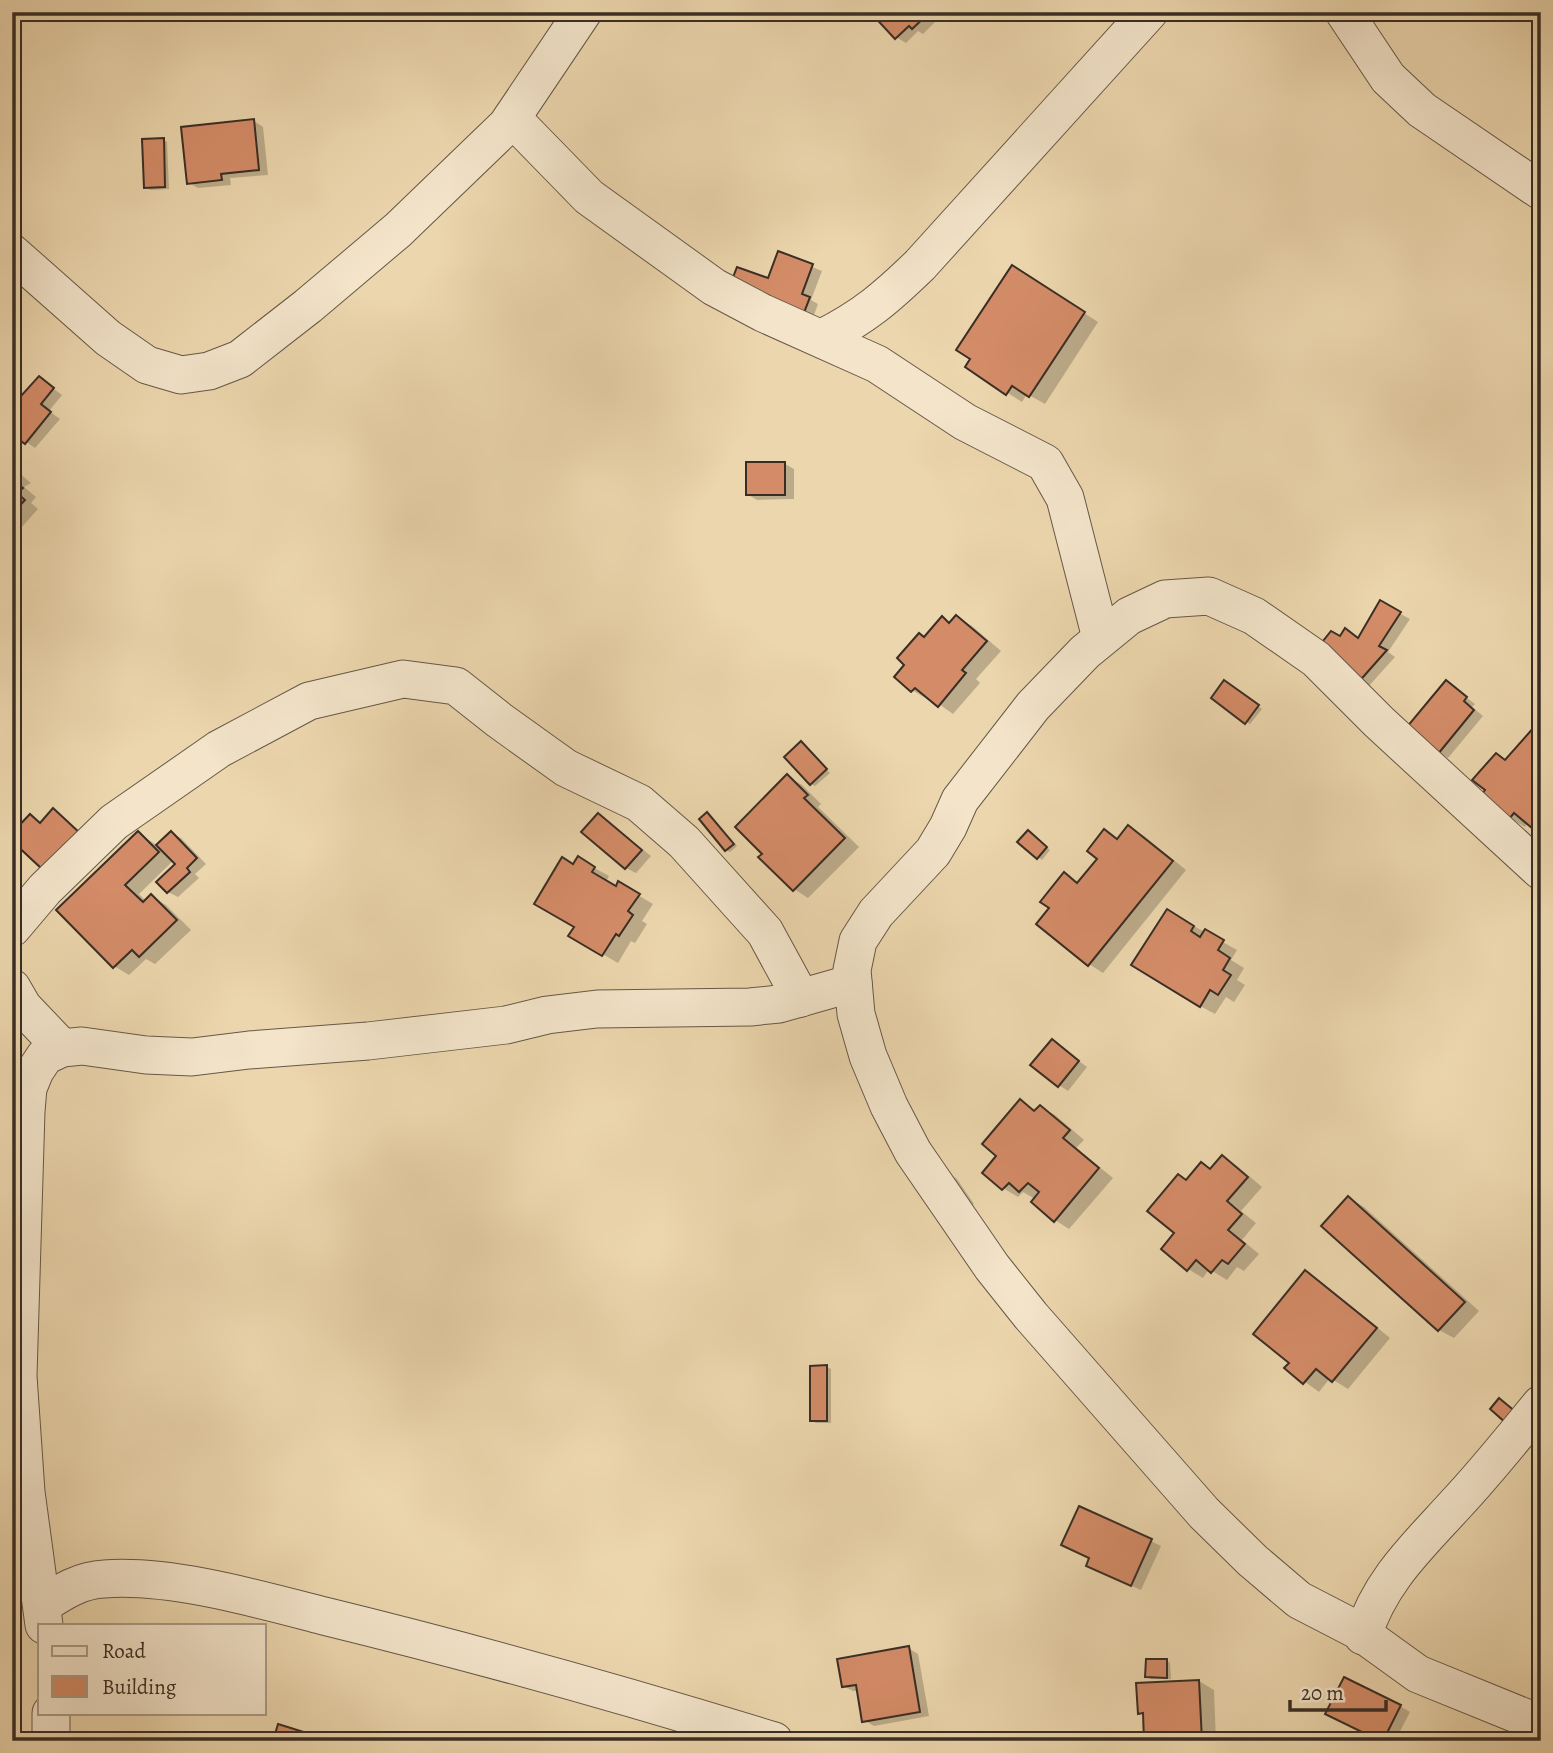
<svg xmlns="http://www.w3.org/2000/svg" width="1553" height="1753" font-family="Alegreya,serif">
  <style>
    .shadow { fill: #0003 }
    .building { fill: #d48c68; stroke: #392e25; stroke-width: 2 }
    .lines { fill: none; stroke-linecap: round; stroke-linejoin: round }
    .minor-casing { stroke: #665847; stroke-width: 39 }
    .minor { stroke: #f3e4ca; stroke-width: 37 }
  </style>
  <rect width="100%" height="100%" fill="#ecd6ad"/>
  <filter id="stains"><feTurbulence type="fractalNoise" baseFrequency=".00286" numOctaves="4"/><feColorMatrix values="0 0 0 0 .2 0 0 0 0 .09 0 0 0 0 .02 0 0 0 .5 -.17"/></filter>
  <radialGradient id="worn" r=".72"><stop offset=".6" stop-color="#630" stop-opacity="0"/><stop offset="1" stop-color="#630" stop-opacity=".3"/></radialGradient>
  <!-- shadow -->
  <g class="shadow">
    <polygon points="873,12 929,12 937,20 923,34 918,31 906,43 896,37"/>
    <polygon points="254,121 263,127 268,175 230,178 231,185 198,188 189,183"/>
    <polygon points="163,140 167,142 169,189 150,190 146,187"/>
    <polygon points="779,253 822,271 811,300 818,304 805,340 769,281"/>
    <polygon points="1027,276 1098,322 1045,404 1027,394 1022,402 967,367"/>
    <polygon points="39,378 62,395 49,411 60,419 35,448 12,432 12,386 24,396"/>
    <polygon points="785,464 794,469 794,499 757,500 747,494"/>
    <polygon points="12,467 31,483 24,487 36,497 31,503 38,509 12,538"/>
    <polygon points="1380,603 1410,619 1388,652 1395,657 1358,698 1340,638 1345,630 1360,639"/>
    <polygon points="957,617 972,626 1001,651 976,679 980,683 953,714 929,697 927,699 912,690 925,639 942,619 951,624"/>
    <polygon points="1446,682 1475,704 1472,707 1483,716 1448,758 1439,752"/>
    <polygon points="1229,684 1262,709 1250,724 1246,722"/>
    <polygon points="1541,731 1541,833 1528,822 1525,827 1510,818 1487,790 1496,755 1507,761"/>
    <polygon points="801,743 830,773 815,786 811,784"/>
    <polygon points="788,777 802,785 821,804 818,807 859,847 808,898 794,889 765,854"/>
    <polygon points="708,814 737,846 730,852 726,850"/>
    <polygon points="599,815 651,856 636,873 626,868"/>
    <polygon points="1129,827 1144,836 1186,870 1103,973 1089,964 1051,908 1064,874 1079,883 1099,859 1105,831 1119,840"/>
    <polygon points="138,833 158,846 172,833 181,838 206,864 195,874 199,878 178,897 168,892 178,864 174,860 139,894 146,901 151,896 166,905 191,930 155,964 146,959 129,975 114,966 59,910"/>
    <polygon points="1032,835 1050,850 1042,860 1038,857"/>
    <polygon points="578,859 609,876 606,882 617,888 619,884 653,904 642,921 647,924 635,943 631,941 618,963 571,936 576,927 574,866"/>
    <polygon points="1167,911 1237,950 1231,960 1244,968 1237,980 1245,985 1234,1002 1226,997 1215,1014 1200,1006"/>
    <polygon points="1052,1041 1087,1067 1068,1091 1059,1085"/>
    <polygon points="1021,1101 1037,1111 1040,1107 1055,1115 1084,1140 1076,1148 1113,1178 1069,1229 1055,1220 1035,1199 1023,1192 1018,1197 1003,1188 998,1156"/>
    <polygon points="1222,1158 1237,1166 1262,1187 1241,1211 1256,1223 1242,1240 1259,1254 1244,1271 1237,1267 1227,1280 1209,1269 1203,1278 1188,1269 1176,1233 1187,1182 1212,1170"/>
    <polygon points="953,1176 957,1179 974,1204 960,1213 939,1186"/>
    <polygon points="1349,1198 1364,1207 1479,1311 1454,1338 1439,1330"/>
    <polygon points="1305,1272 1320,1281 1390,1338 1348,1389 1330,1378 1319,1392 1286,1368 1292,1362"/>
    <polygon points="827,1367 831,1369 831,1423 816,1423 811,1420"/>
    <polygon points="1151,1541 1161,1546 1141,1590 1098,1571"/>
    <polygon points="908,1648 918,1654 929,1716 874,1726 864,1720 859,1691 853,1691 843,1686"/>
    <polygon points="1166,1660 1170,1663 1171,1679 1151,1679 1147,1676"/>
    <polygon points="1199,1681 1214,1690 1216,1741 1146,1741 1145,1716 1139,1712"/>
    <polygon points="1400,1706 1410,1712 1395,1741 1360,1741 1364,1732"/>
  </g>
  <!-- building -->
  <g class="building">
    <polygon points="870,12 927,12 928,14 912,29 909,26 895,39"/>
    <polygon points="254,119 259,170 221,174 222,180 187,184 181,127"/>
    <polygon points="164,138 165,187 144,188 142,139"/>
    <polygon points="778,251 813,264 802,294 810,297 795,336 721,308 737,267 768,278"/>
    <polygon points="1012,265 1085,312 1029,397 1012,386 1006,395 965,367 970,359 956,350"/>
    <polygon points="39,376 54,388 41,404 51,412 25,444 12,434 12,387 22,395"/>
    <rect x="746" y="462" width="39" height="33"/>
    <polygon points="12,479 23,488 17,493 25,500 12,514"/>
    <polygon points="1380,600 1401,612 1379,646 1387,650 1348,694 1307,661 1331,631 1340,636 1345,628 1358,638"/>
    <polygon points="956,615 987,641 962,670 966,673 938,707 915,688 911,692 894,677 904,665 897,658 919,633 924,637 942,616 949,623"/>
    <polygon points="1224,680 1259,705 1245,724 1211,698"/>
    <polygon points="1446,680 1467,697 1464,701 1474,710 1438,754 1406,728"/>
    <polygon points="1535,726 1541,731 1539,834 1514,813 1509,819 1481,796 1485,790 1472,780 1496,753 1505,760"/>
    <polygon points="801,741 827,769 810,785 784,757"/>
    <polygon points="787,774 808,795 804,798 845,838 793,891 758,857 762,854 735,827"/>
    <polygon points="53,808 82,835 57,883 12,841 12,833 30,814 40,823"/>
    <polygon points="707,812 734,844 725,851 699,819"/>
    <polygon points="598,813 642,850 625,869 581,832"/>
    <polygon points="1128,825 1173,861 1088,966 1036,924 1049,908 1040,902 1064,872 1077,883 1097,859 1087,851 1104,829 1117,839"/>
    <polygon points="1028,830 1047,847 1037,859 1017,842"/>
    <polygon points="138,831 159,852 125,885 143,902 151,894 177,920 139,957 132,950 113,968 56,910"/>
    <polygon points="171,831 197,858 187,868 190,872 167,893 156,882 175,864 156,845"/>
    <polygon points="578,856 595,867 592,872 616,886 618,881 640,894 628,911 633,915 619,936 616,934 602,956 568,936 574,927 534,904 562,857 573,864"/>
    <polygon points="1167,909 1194,926 1191,931 1200,937 1205,929 1224,940 1218,950 1230,958 1223,970 1231,975 1218,995 1210,990 1200,1007 1131,965"/>
    <polygon points="1052,1039 1079,1061 1058,1087 1030,1065"/>
    <polygon points="1020,1099 1034,1111 1040,1105 1070,1130 1063,1138 1099,1168 1054,1222 1031,1202 1039,1192 1028,1183 1019,1192 1009,1183 1002,1190 982,1173 996,1156 982,1144"/>
    <polygon points="1222,1155 1248,1177 1227,1201 1242,1214 1228,1230 1245,1244 1228,1264 1222,1260 1211,1273 1196,1260 1187,1271 1161,1249 1174,1233 1147,1211 1178,1174 1186,1180 1201,1162 1210,1169"/>
    <polygon points="1348,1196 1465,1302 1438,1331 1321,1226"/>
    <polygon points="1305,1270 1377,1328 1332,1382 1316,1369 1303,1384 1284,1368 1289,1363 1253,1334"/>
    <polygon points="827,1365 827,1421 810,1421 810,1366"/>
    <polygon points="1499,1398 1516,1412 1506,1423 1490,1409"/>
    <polygon points="1079,1506 1152,1539 1131,1586 1086,1566 1089,1558 1061,1545"/>
    <polygon points="909,1646 920,1712 862,1722 856,1685 842,1687 837,1659"/>
    <polygon points="1146,1659 1167,1659 1167,1678 1145,1677"/>
    <polygon points="1344,1677 1401,1705 1383,1741 1358,1741 1362,1732 1325,1714"/>
    <polygon points="1199,1680 1202,1741 1144,1741 1143,1713 1138,1714 1136,1683"/>
    <polygon points="278,1724 326,1739 326,1741 273,1741"/>
  </g>
  <g class="lines">
    <defs>
      <g id="minor">
        <polyline points="1344,12 1388,78 1422,110 1541,191"/>
        <polyline points="512,118 589,197 714,287 763,313 877,364 965,422 1045,463 1065,498 1101,638"/>
        <polyline points="12,253 108,338 147,365 181,375 209,371 240,359 308,306 398,230 507,125 583,12"/>
        <path d="M822,338c42,-21 65,-41 98,-73l229,-253"/>
        <polyline points="1541,871 1379,722 1316,659 1254,616 1209,596 1165,599 1129,616 1085,652 1033,706 960,800 948,827 933,852 876,913 858,941 852,970 856,1014 868,1056 889,1106 913,1152 992,1267 1031,1316 1204,1513 1253,1561 1299,1600 1357,1630 1418,1674 1541,1724"/>
        <polyline points="12,928 45,889 114,822 219,749 309,701 403,679 456,686 499,720 566,768 639,803 684,842 765,932 801,998"/>
        <polyline points="12,988 23,1007 62,1048"/>
        <path d="M42,1605c20,-13 38,-25 62,-26 67,-5 154,20 220,37 151,37 301,79 450,125"/>
        <polyline points="44,1625 26,1492 18,1376 26,1111 28,1088 35,1071 45,1056 62,1048 82,1046 146,1055 192,1057 249,1050 368,1041 506,1025 547,1015 597,1009 750,1007 779,1004 853,983"/>
        <path d="M1363,1636c16,-55 57,-92 93,-132 30,-32 57,-66 85,-100"/>
        <polyline points="51,1713 51,1741"/>
      </g>
    </defs>
    <!-- minor casing -->
    <use href="#minor" class="minor-casing"/>
    <!-- minor -->
    <use href="#minor" class="minor"/>
  </g>
  <!-- margin -->
  <rect width="1553" height="1753" fill="none" stroke="#ecd6ad" stroke-width="42"/>
  <rect x="14" y="14" width="1525" height="1725" fill="none" stroke="#392e25" stroke-width="3.5"/>
  <rect x="21" y="21" width="1511" height="1711" fill="none" stroke="#392e25" stroke-width="2"/>
  <!-- legend -->
  <rect x="38" y="1624" width="228" height="91" fill="#f3e4ca" stroke="#a99b88" stroke-width="2"/>
  <rect x="52" y="1646" width="35" height="10" fill="#f3e4ca" stroke="#a99b88" stroke-width="2"/>
  <text x="102" y="1658" font-size="21" fill="#392e25">Road</text>
  <rect x="52" y="1676" width="35" height="21" fill="#d48c68" stroke="#a99b88" stroke-width="2"/>
  <text x="102" y="1694" font-size="21" fill="#392e25">Building</text>
  <!-- scale -->
  <path d="M1290 1700v10h96v-10" fill="none" stroke="#392e25" stroke-width="3.5"/>
  <text x="1301" y="1700" font-size="21" fill="#392e25" stroke="#f3e4ca" stroke-width="5" paint-order="stroke">20 m</text>
  <rect width="100%" height="100%" filter="url(#stains)"/>
  <rect width="100%" height="100%" fill="url(#worn)"/>
</svg>
